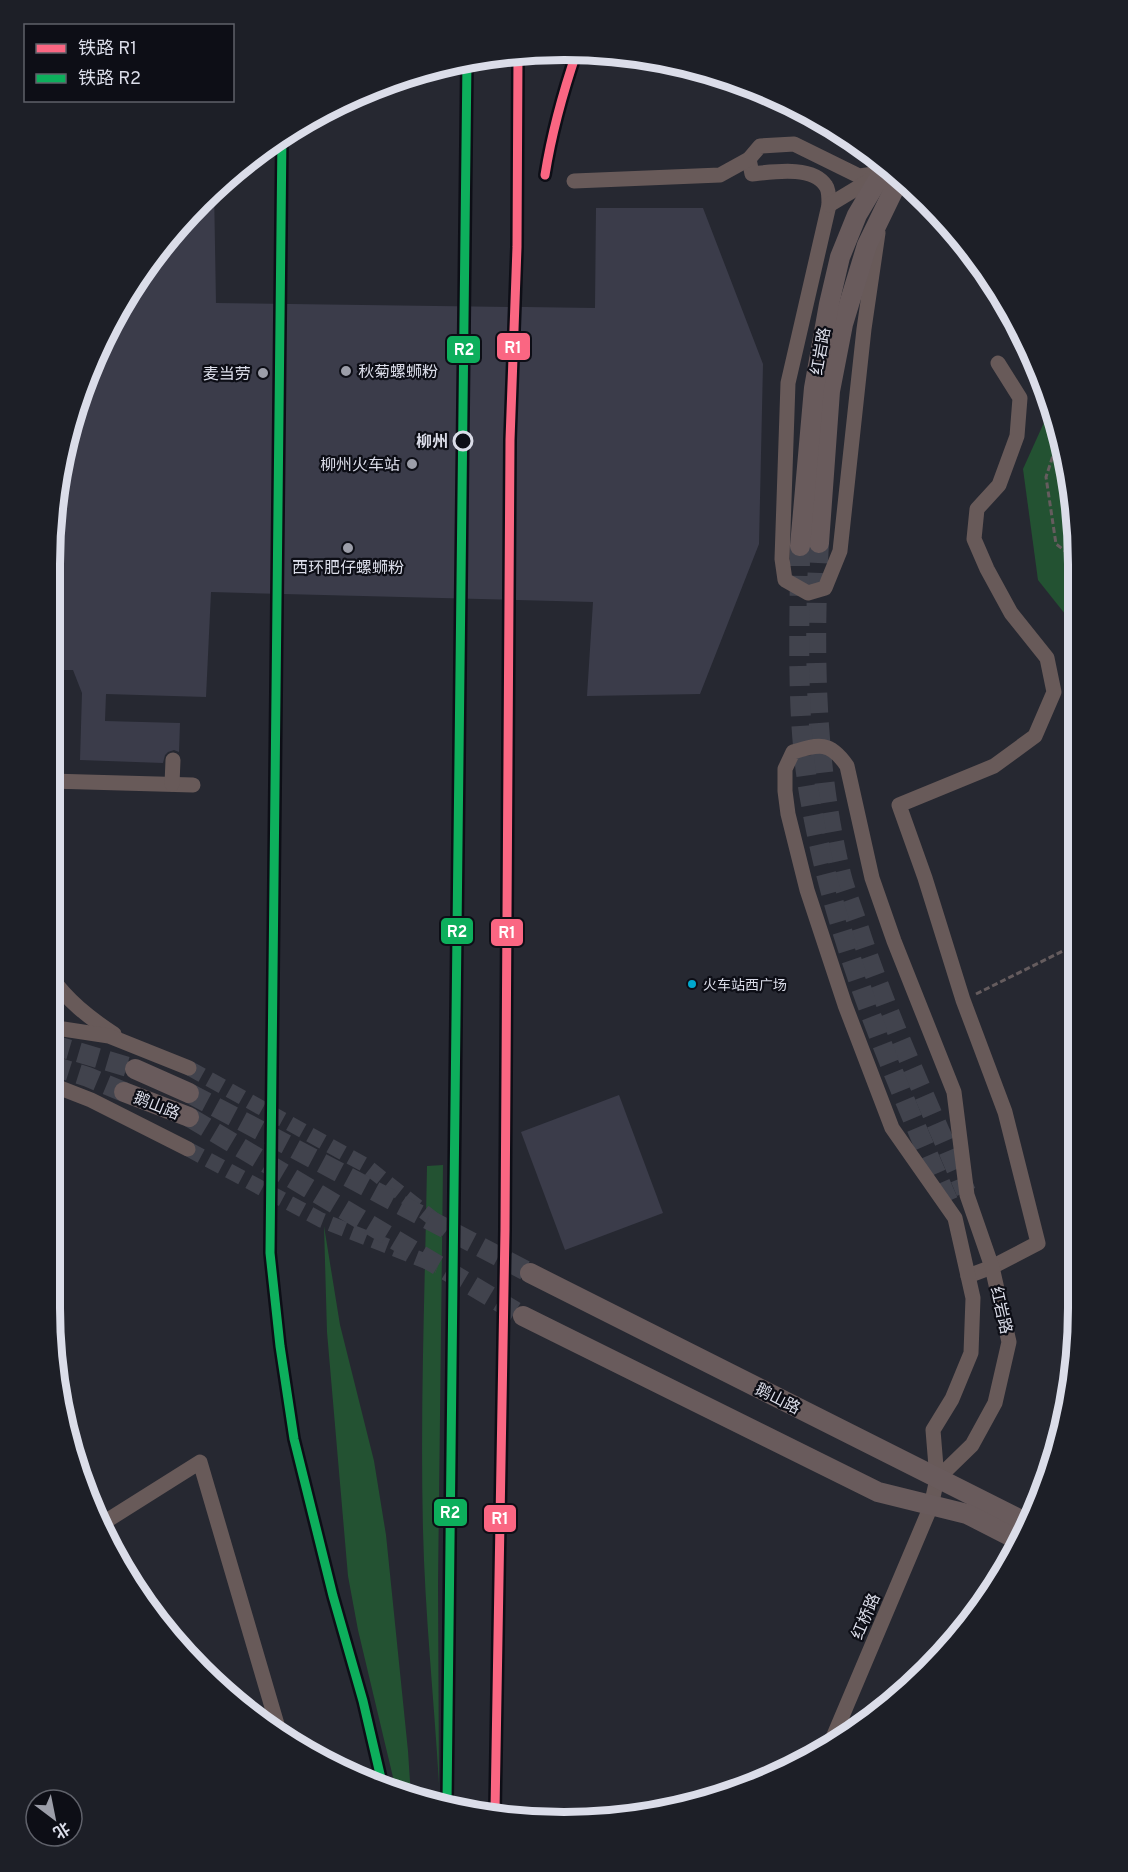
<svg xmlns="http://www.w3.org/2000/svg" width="1128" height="1872" font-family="Overpass,'Noto Sans SC',sans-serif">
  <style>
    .green { fill: #235232 }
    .building { fill: #3b3c4a }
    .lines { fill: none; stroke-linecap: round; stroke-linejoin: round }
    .minor-tunnel { stroke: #41434d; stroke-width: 15; stroke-dasharray: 15 8; stroke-linecap: butt }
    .major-tunnel { stroke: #41434d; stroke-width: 20; stroke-dasharray: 20 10; stroke-linecap: butt }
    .path { stroke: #655c5e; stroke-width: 3; stroke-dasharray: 6 3; stroke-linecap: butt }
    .minor { stroke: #685a59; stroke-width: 15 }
    .major { stroke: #695b5c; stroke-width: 20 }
    .rail-1-casing { stroke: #0d0e16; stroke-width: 14 }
    .rail-2-casing { stroke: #0d0e16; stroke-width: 14 }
    .rail-1 { stroke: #fa6682; stroke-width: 9 }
    .rail-2 { stroke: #0daf5c; stroke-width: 9 }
    .poi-dot { fill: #9c9ea9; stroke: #0d0e16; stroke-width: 2 }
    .stop-dot { fill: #0d0e16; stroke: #dbdde9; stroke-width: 3 }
    .bus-dot { fill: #00a9ce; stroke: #0d0e16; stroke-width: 2 }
    .labels { text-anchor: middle; stroke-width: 4.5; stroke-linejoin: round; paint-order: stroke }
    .bus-label { font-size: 14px; fill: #dbdde9; stroke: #0d0e16; text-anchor: start }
    .street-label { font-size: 16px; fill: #dbdde9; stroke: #0d0e16 }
    .poi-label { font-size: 16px; fill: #dbdde9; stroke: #0d0e16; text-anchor: end }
    .stop-label { font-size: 16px; font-weight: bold; fill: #dbdde9; stroke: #0d0e16; text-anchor: end }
    .rim { fill: none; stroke: #dbdde9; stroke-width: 8 }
    .line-badge { stroke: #0d0e16; stroke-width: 2 }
    .badge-label { font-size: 16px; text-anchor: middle; font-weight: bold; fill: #fff }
  </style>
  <rect width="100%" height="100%" fill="#262831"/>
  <!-- green -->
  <g class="green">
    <polygon points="1051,407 1061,431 1077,530 1077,629 1038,580 1023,469"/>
    <path d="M443,1165l-5,419 1,200c-5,-85 -14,-169 -16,-254 -3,-121 2,-243 4,-364z"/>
    <polygon points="324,1226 340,1325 374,1461 386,1535 408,1751 411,1797 397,1794 358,1630 348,1576 327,1332"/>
  </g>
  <!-- building -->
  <g class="building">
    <polygon points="214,188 216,303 595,308 596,208 703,208 763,364 759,544 700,694 587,696 593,602 211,592 206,697 106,694 105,721 180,723 179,752 174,750 168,752 165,755 163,763 80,760 82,693 73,670 51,670 53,621 51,614 51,530 77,398 136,278 200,200"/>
    <polygon points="619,1095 663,1213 565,1250 521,1132"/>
  </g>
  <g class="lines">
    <!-- minor-tunnel -->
    <g class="minor-tunnel">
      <polyline points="189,1068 365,1165 447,1230"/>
      <polyline points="188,1149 321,1220 438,1266"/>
    </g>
    <!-- major-tunnel -->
    <g class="major-tunnel">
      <path d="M819,543c-6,110 -4,223 22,331 5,20 14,41 20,61 29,88 69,172 105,257"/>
      <path d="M800,546c0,86 -5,174 11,258 25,142 84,275 141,406"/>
      <polyline points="50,1044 135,1069"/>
      <polyline points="50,1065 88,1077 124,1092"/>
      <polyline points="189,1093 530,1273"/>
      <polyline points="189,1117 523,1316"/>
    </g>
    <!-- path -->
    <g class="path">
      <polyline points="1061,431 1046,477 1056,544 1077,560"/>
      <polyline points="976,994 1077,944"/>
    </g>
    <!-- minor -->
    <g class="minor">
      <path d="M749,159l3,15c20,-2 61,-9 74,12 3,4 3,13 3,19l-41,178 -6,176 3,21 23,13 17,-5 15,-37 24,-222 14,-96"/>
      <polyline points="574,181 720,175 749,159 760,146 794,144 859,176 882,173 888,170"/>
      <polyline points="829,205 877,176"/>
      <polyline points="50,781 193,785"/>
      <polyline points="172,784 173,760"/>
      <path d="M50,976c18,25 38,41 64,58"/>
      <polyline points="50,1027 109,1036 189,1068"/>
      <polyline points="50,1084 91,1100 188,1149"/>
      <polyline points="968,1276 992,1267 1038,1243 1005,1112 963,1000 925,878 899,805 994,766 1035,736 1054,692 1047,658 1011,613 987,569 974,539 977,509 999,485 1017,436 1020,398 998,363"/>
      <polyline points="103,1523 200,1462 279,1731"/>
      <path d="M832,1740l99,-234 6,-27 -4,-49 19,-31 19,-46 2,-55 -18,-80 -63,-90 -47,-123 -38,-115 -19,-76 -3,-23v-22l8,-17c26,-8 37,-11 54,14l25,112 22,63 60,151 13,103 25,72 17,75 -14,61 -23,42 -35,34"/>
    </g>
    <!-- major -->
    <g class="major">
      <polyline points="819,543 830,391 843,324 867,245 899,179"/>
      <polyline points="800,546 814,388 829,304 840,257 857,215 882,173"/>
      <polyline points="135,1069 189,1093"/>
      <polyline points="124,1092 189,1117"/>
      <polyline points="530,1273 1027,1523"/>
      <polyline points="523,1316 878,1492 967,1514 1018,1540"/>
    </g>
    <defs>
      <g id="rail-1">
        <path d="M545,175c7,-44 18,-83 32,-124"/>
        <polyline points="495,1811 505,1230 510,440 517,247 518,54"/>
      </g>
      <g id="rail-2">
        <polyline points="282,134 270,1253 280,1346 294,1439 333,1596 363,1701 383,1787"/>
        <polyline points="447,1803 467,59"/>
      </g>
    </defs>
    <!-- rail-1 casing -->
    <use href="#rail-1" class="rail-1-casing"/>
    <!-- rail-2 casing -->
    <use href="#rail-2" class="rail-2-casing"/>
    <!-- rail-1 -->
    <use href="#rail-1" class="rail-1"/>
    <!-- rail-2 -->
    <use href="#rail-2" class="rail-2"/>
  </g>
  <!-- markers -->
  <g class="poi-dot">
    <circle cx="346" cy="371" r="6"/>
    <circle cx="263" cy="373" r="6"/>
    <circle cx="412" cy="464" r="6"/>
    <circle cx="348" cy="548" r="6"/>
  </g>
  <circle class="stop-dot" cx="463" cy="441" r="9"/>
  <circle class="bus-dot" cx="692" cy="984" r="5"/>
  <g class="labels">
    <!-- bus labels -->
    <g class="bus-label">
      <text x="703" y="990">火车站西广场</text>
    </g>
    <!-- street labels -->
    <g class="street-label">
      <text transform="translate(820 351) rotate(-80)" y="6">红岩路</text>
      <text transform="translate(157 1105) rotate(22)" y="6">鹅山路</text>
      <text transform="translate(1002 1310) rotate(77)" y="6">红岩路</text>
      <text transform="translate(778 1398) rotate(27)" y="6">鹅山路</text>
      <text transform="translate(865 1616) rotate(-67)" y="6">红桥路</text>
    </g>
    <!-- poi labels -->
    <g class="poi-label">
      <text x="358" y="377" text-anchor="start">秋菊螺蛳粉</text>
      <text x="251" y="379">麦当劳</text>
      <text x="400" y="470">柳州火车站</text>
      <text x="348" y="573" text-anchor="middle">西环肥仔螺蛳粉</text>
    </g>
    <!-- stop labels -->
    <g class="stop-label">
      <text x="448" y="447">柳州</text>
    </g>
  </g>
  <!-- crop -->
  <path d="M0 0H1128V1872H0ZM564 60H564A504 504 0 0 1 1068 564V1308A504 504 0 0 1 564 1812H564A504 504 0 0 1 60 1308V564A504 504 0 0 1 564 60Z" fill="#1d1f27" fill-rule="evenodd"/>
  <path class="rim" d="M564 60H564A504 504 0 0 1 1068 564V1308A504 504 0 0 1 564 1812H564A504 504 0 0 1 60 1308V564A504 504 0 0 1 564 60Z"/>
  <g class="line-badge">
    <rect x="496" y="332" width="35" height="29" rx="6" fill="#fa6682"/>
    <rect x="446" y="335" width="35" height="29" rx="6" fill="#0daf5c"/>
    <rect x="440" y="917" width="34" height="28" rx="6" fill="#0daf5c"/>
    <rect x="490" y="918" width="34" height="29" rx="6" fill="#fa6682"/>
    <rect x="433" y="1498" width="35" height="29" rx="6" fill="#0daf5c"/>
    <rect x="483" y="1504" width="34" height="29" rx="6" fill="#fa6682"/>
  </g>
  <g class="badge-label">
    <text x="513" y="353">R1</text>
    <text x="464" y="355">R2</text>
    <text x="457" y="937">R2</text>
    <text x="507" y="938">R1</text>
    <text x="450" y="1518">R2</text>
    <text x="500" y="1524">R1</text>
  </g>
  <!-- legend -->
  <rect x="24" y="24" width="210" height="78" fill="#0d0e16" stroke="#5f616a" stroke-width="1.5"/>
  <rect x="36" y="44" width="30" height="9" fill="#fa6682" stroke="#5f616a" stroke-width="1.5"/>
  <text x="78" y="54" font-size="18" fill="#dbdde9">铁路 R1</text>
  <rect x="36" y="74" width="30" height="9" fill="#0daf5c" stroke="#5f616a" stroke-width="1.5"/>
  <text x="78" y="84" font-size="18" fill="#dbdde9">铁路 R2</text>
  <!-- north arrow -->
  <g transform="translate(54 1818) rotate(148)"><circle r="28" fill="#0d0e16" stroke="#5f616a" stroke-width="1.5"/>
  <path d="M0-4.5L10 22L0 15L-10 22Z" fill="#9c9ea9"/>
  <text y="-9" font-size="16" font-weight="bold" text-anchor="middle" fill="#dbdde9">北</text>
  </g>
</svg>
